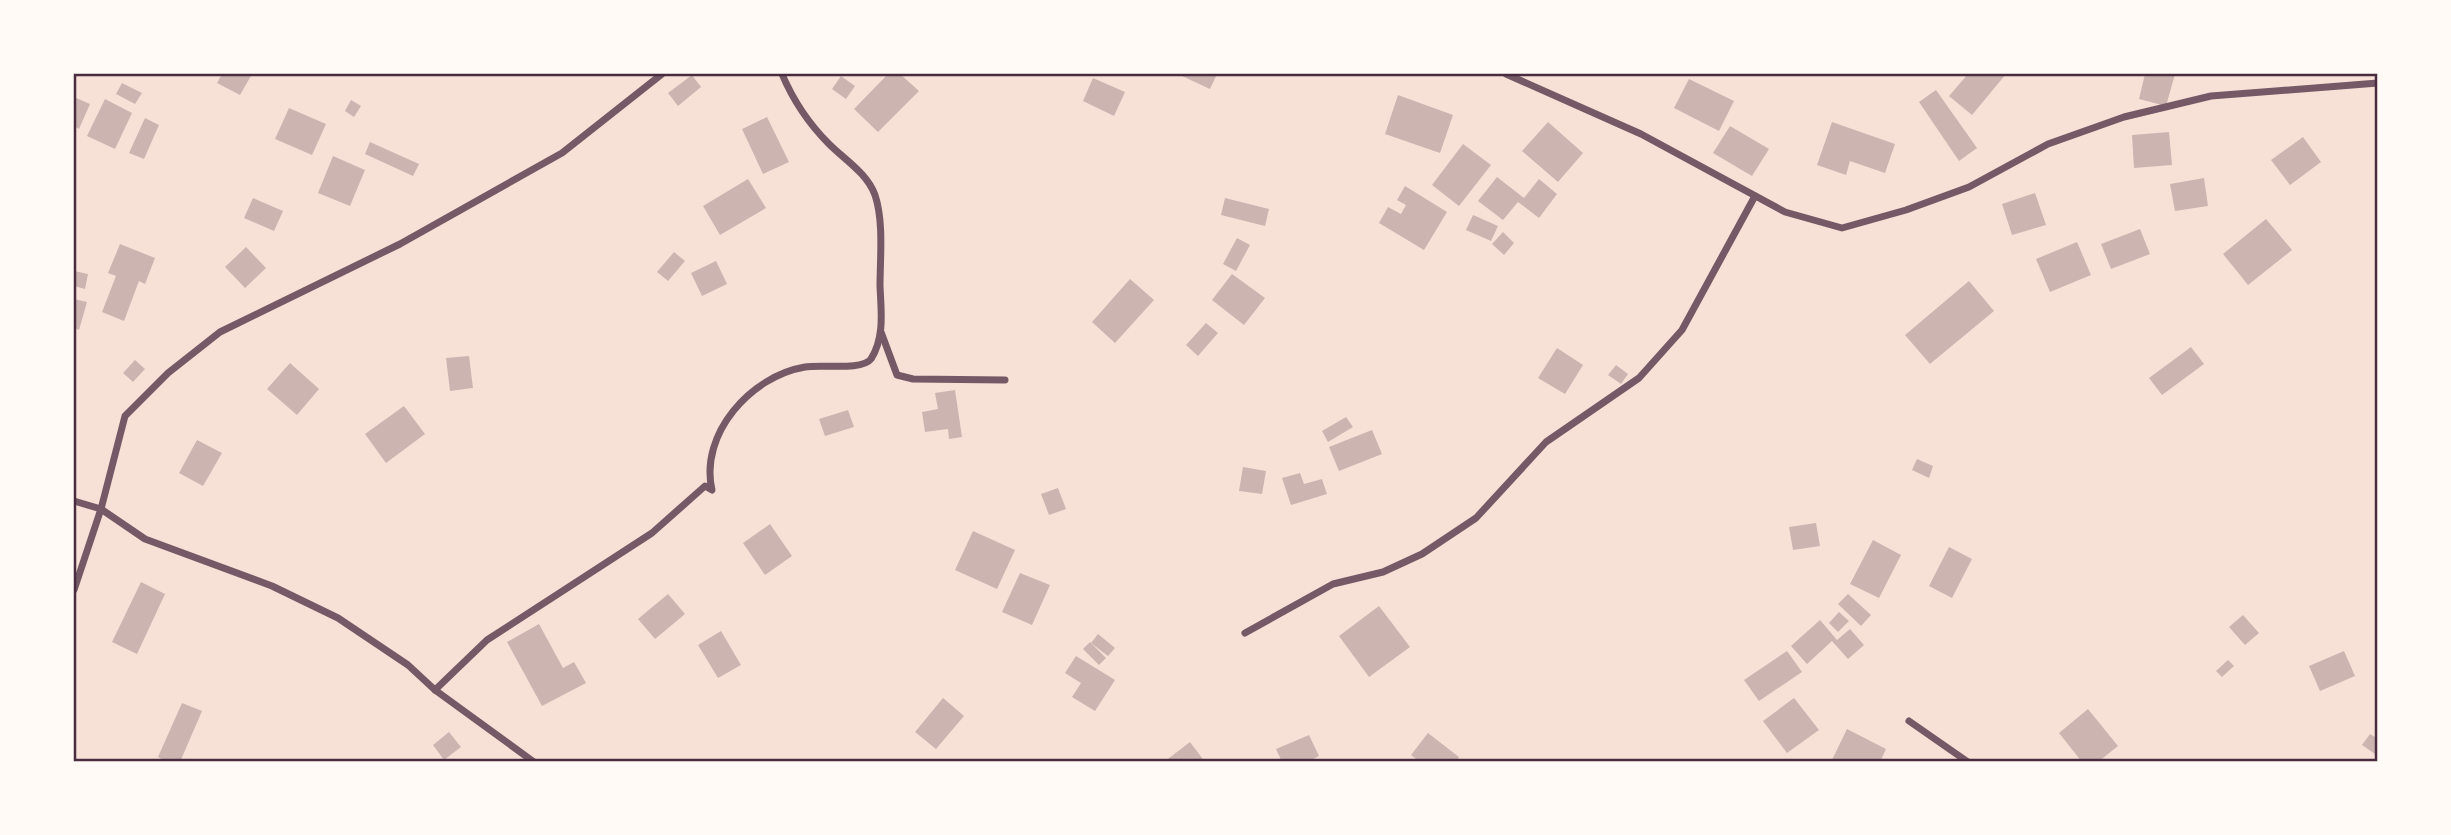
<svg xmlns="http://www.w3.org/2000/svg" width="2451" height="835" font-family="'IBM Plex Serif',serif">
  <style>
    .building { fill: #ccb4b1 }
    .lines { fill: none; stroke-linecap: round; stroke-linejoin: round }
    .minor { stroke: #755966; stroke-width: 7 }
    .neatline { fill: none; stroke: #4a2c40; stroke-width: 2.5 }
  </style>
  <rect width="100%" height="100%" fill="#f7e1d7"/>
  <!-- building -->
  <g class="building">
    <polygon points="222,74 252,74 240,95 217,83"/>
    <polygon points="888,74 900,74 919,91 878,132 854,109"/>
    <polygon points="1183,74 1217,74 1210,89 1182,76"/>
    <polygon points="1968,74 2006,74 1972,115 1949,96"/>
    <polygon points="2145,74 2175,74 2166,106 2139,99"/>
    <polygon points="692,75 701,87 678,106 668,93"/>
    <polygon points="841,76 855,86 846,99 832,89"/>
    <polygon points="1093,78 1125,92 1114,116 1083,101"/>
    <polygon points="1689,79 1734,101 1719,131 1674,108"/>
    <polygon points="122,83 142,93 135,104 116,94"/>
    <polygon points="1936,90 1977,148 1959,161 1919,102"/>
    <polygon points="1398,95 1453,115 1440,153 1385,134"/>
    <polygon points="74,97 90,104 79,129 74,126"/>
    <polygon points="105,99 132,113 115,149 87,136"/>
    <polygon points="351,100 361,106 354,117 345,111"/>
    <polygon points="289,108 326,124 312,155 275,139"/>
    <polygon points="767,117 789,162 763,174 742,129"/>
    <polygon points="145,118 159,125 144,159 129,153"/>
    <polygon points="1548,122 1583,153 1558,182 1522,151"/>
    <polygon points="1832,122 1895,144 1885,173 1850,161 1846,175 1817,165"/>
    <polygon points="1730,126 1769,149 1752,176 1713,153"/>
    <polygon points="2169,132 2172,165 2134,168 2132,135"/>
    <polygon points="2303,137 2321,162 2290,185 2271,160"/>
    <polygon points="370,142 419,164 413,176 365,154"/>
    <polygon points="1463,144 1491,165 1459,206 1432,185"/>
    <polygon points="333,156 365,170 350,206 318,193"/>
    <polygon points="1497,177 1524,198 1539,179 1557,194 1539,218 1518,202 1503,220 1478,201"/>
    <polygon points="2204,178 2208,206 2175,211 2170,184"/>
    <polygon points="748,179 766,208 720,235 703,206"/>
    <polygon points="1405,186 1447,212 1424,250 1379,223 1388,207 1401,214 1406,205 1397,200"/>
    <polygon points="2035,193 2046,225 2012,235 2002,204"/>
    <polygon points="253,198 283,211 274,231 244,218"/>
    <polygon points="1225,198 1269,209 1265,226 1221,215"/>
    <polygon points="1473,215 1498,226 1491,241 1466,230"/>
    <polygon points="2266,219 2292,250 2248,285 2223,254"/>
    <polygon points="2140,229 2150,254 2111,269 2101,244"/>
    <polygon points="1503,232 1514,243 1504,255 1492,244"/>
    <polygon points="1237,238 1250,245 1236,271 1223,264"/>
    <polygon points="2077,242 2091,275 2050,292 2036,259"/>
    <polygon points="120,244 155,258 145,284 139,281 124,321 102,312 116,276 108,273"/>
    <polygon points="246,247 266,268 245,288 225,267"/>
    <polygon points="674,252 685,261 668,281 657,272"/>
    <polygon points="716,261 727,284 702,296 691,273"/>
    <polygon points="74,271 88,274 85,289 74,286"/>
    <polygon points="1232,274 1265,298 1244,325 1212,300"/>
    <polygon points="1130,279 1154,300 1115,343 1092,322"/>
    <polygon points="1969,281 1994,311 1930,364 1905,335"/>
    <polygon points="74,299 87,302 79,330 74,328"/>
    <polygon points="1206,323 1218,333 1198,356 1186,345"/>
    <polygon points="2191,347 2204,364 2162,395 2149,378"/>
    <polygon points="1557,348 1583,365 1565,394 1538,378"/>
    <polygon points="469,356 473,388 450,391 446,358"/>
    <polygon points="135,360 145,369 133,382 123,373"/>
    <polygon points="290,363 319,389 297,415 267,389"/>
    <polygon points="1616,365 1628,374 1621,384 1608,375"/>
    <polygon points="955,390 962,437 949,439 948,429 925,432 922,412 938,409 935,393"/>
    <polygon points="404,406 425,434 386,463 365,434"/>
    <polygon points="848,410 854,427 825,436 819,419"/>
    <polygon points="1346,417 1353,427 1328,442 1322,431"/>
    <polygon points="1372,430 1382,454 1339,471 1329,447"/>
    <polygon points="197,440 222,453 203,486 179,473"/>
    <polygon points="1917,459 1933,466 1929,478 1912,470"/>
    <polygon points="1243,467 1266,471 1262,494 1239,491"/>
    <polygon points="1300,473 1304,484 1322,479 1327,494 1291,505 1282,478"/>
    <polygon points="1058,488 1066,509 1049,515 1041,494"/>
    <polygon points="1816,523 1820,546 1793,550 1789,527"/>
    <polygon points="770,524 792,556 765,575 743,543"/>
    <polygon points="973,531 1015,550 997,589 955,570"/>
    <polygon points="1873,540 1901,555 1879,598 1850,584"/>
    <polygon points="1949,547 1972,559 1952,598 1929,586"/>
    <polygon points="1020,573 1050,585 1032,625 1002,612"/>
    <polygon points="141,582 165,594 137,654 112,642"/>
    <polygon points="668,594 685,614 655,639 638,619"/>
    <polygon points="1848,594 1871,615 1861,626 1838,604"/>
    <polygon points="1379,606 1410,647 1369,677 1339,636"/>
    <polygon points="1839,612 1849,621 1838,632 1829,623"/>
    <polygon points="2243,615 2259,633 2245,645 2229,627"/>
    <polygon points="1820,620 1837,640 1850,629 1864,645 1848,659 1832,641 1807,664 1791,646"/>
    <polygon points="539,624 563,668 574,662 586,683 542,706 507,642"/>
    <polygon points="721,631 741,665 718,678 698,645"/>
    <polygon points="1098,634 1115,648 1108,656 1091,643"/>
    <polygon points="1090,642 1106,658 1099,665 1083,649"/>
    <polygon points="1787,651 1802,672 1759,701 1744,680"/>
    <polygon points="2344,651 2355,676 2320,691 2309,666"/>
    <polygon points="1076,656 1115,680 1095,711 1072,697 1081,683 1065,673"/>
    <polygon points="2228,660 2234,666 2222,677 2216,671"/>
    <polygon points="943,698 964,716 936,749 915,732"/>
    <polygon points="1794,698 1819,730 1787,753 1763,721"/>
    <polygon points="182,703 202,711 180,762 167,762 158,757"/>
    <polygon points="2088,709 2118,746 2098,762 2082,762 2059,733"/>
    <polygon points="1847,729 1886,749 1880,762 1831,762"/>
    <polygon points="449,732 461,747 444,760 433,745"/>
    <polygon points="1428,733 1459,757 1456,762 1420,762 1411,755"/>
    <polygon points="2370,734 2378,739 2375,754 2362,745"/>
    <polygon points="1309,735 1319,756 1307,762 1282,762 1276,749"/>
    <polygon points="1190,742 1205,762 1164,762"/>
  </g>
  <g class="lines">
    <!-- minor -->
    <g class="minor">
      <polyline points="1506,74 1641,134 1785,212 1842,228 1906,210 1969,187 2048,144 2124,117 2211,96 2378,83"/>
      <polyline points="881,332 897,375 913,379 1005,380"/>
      <polyline points="74,501 101,509 125,416 168,373 220,332 400,244 562,153 662,74"/>
      <polyline points="74,590 101,509 145,539 272,586 338,618 408,665 435,690 534,762"/>
      <polyline points="1245,633 1333,584 1383,572 1422,554 1476,518 1546,442 1639,378 1682,330 1755,196"/>
      <path d="M435,690l52,-50 165,-107 53,-47 7,4c-13,-56 39,-114 93,-123 16,-3 57,4 66,-8 14,-22 10,-49 9,-73 0,-28 4,-64 -5,-91 -8,-22 -30,-35 -46,-51 -20,-20 -36,-44 -47,-70"/>
      <polyline points="1909,721 1968,762"/>
    </g>
  </g>
  <!-- border -->
  <rect width="2451" height="835" fill="none" stroke="#fffaf5" stroke-width="150"/>
  <rect x="75" y="75" width="2301" height="685" class="neatline"/>
</svg>
